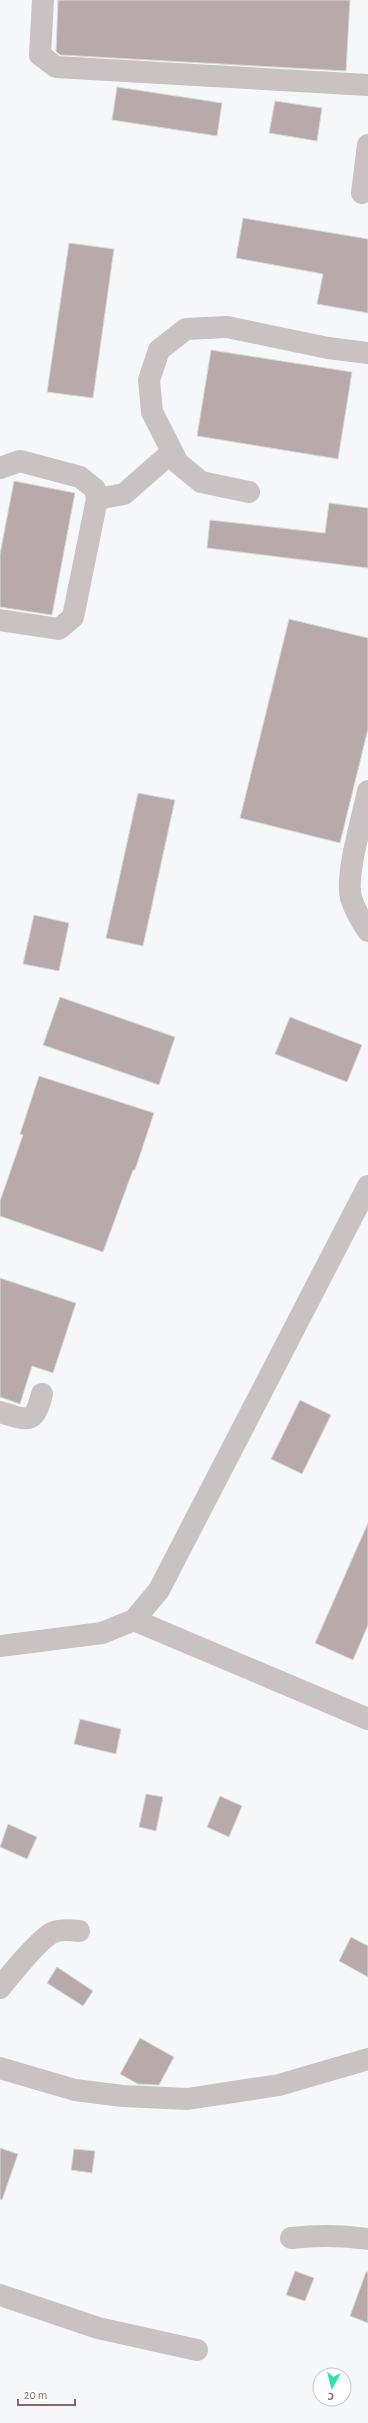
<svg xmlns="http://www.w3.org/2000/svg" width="368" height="2423" font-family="'Alegreya Sans',sans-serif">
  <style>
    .building { fill: #b8aaab; stroke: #d8d9da }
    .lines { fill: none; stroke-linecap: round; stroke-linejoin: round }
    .minor { stroke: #c9c1c2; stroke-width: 22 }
  </style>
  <rect width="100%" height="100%" fill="#f5f7f8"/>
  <!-- building -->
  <g class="building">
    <polygon points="58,0 350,0 346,71 60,55 56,51"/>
    <polygon points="117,87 222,103 217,136 112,120"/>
    <polygon points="275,101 322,108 317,141 269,133"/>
    <polygon points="243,218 368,239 368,313 317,304 323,274 236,258"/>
    <polygon points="69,243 114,249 93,398 47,392"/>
    <polygon points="211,350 352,372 338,459 197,436"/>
    <polygon points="14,481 75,493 52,615 0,607 0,554"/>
    <polygon points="329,503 368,508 368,568 207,548 210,520 325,533"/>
    <polygon points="289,619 368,638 368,729 340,843 240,818"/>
    <polygon points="138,793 175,800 143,946 106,938"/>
    <polygon points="34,915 69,923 59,971 23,964"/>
    <polygon points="60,997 175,1037 159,1085 43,1045"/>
    <polygon points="290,1017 362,1045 347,1082 275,1054"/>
    <polygon points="39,1076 154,1113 135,1170 133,1170 103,1252 0,1216 0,1201 23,1135 20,1134"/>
    <polygon points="0,1278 76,1303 53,1373 32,1366 20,1404 0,1397"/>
    <polygon points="300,1400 331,1415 302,1474 271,1459"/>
    <polygon points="368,1523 368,1625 353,1660 315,1643"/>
    <polygon points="80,1719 121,1729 116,1754 74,1744"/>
    <polygon points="146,1794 163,1797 156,1831 139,1827"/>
    <polygon points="220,1796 242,1806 229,1837 207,1827"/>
    <polygon points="8,1824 37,1837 27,1859 0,1847"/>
    <polygon points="351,1937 368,1946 368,1977 339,1961"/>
    <polygon points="57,1967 93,1991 83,2006 47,1983"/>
    <polygon points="140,2038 174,2057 159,2085 138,2084 120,2074"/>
    <polygon points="0,2148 18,2154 2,2200 0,2199"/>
    <polygon points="74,2149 95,2151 92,2173 71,2170"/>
    <polygon points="295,2271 314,2278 305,2301 286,2295"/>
    <polygon points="366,2272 368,2272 368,2323 350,2316"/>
  </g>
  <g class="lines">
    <!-- minor -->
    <g class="minor">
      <polyline points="43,0 40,55 56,67 368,85"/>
      <polyline points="362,193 368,145"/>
      <polyline points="0,468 20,461 80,477 95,489 97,499 73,617 59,629 0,620"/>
      <polyline points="249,492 201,482 178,463 152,412 149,380 159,350 186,329 227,327 328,348 368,353"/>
      <polyline points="97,499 124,494 172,452"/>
      <path d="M368,791c-5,26 -23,83 -17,107 4,12 10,23 17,33"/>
      <path d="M0,1412c28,8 34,14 42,-18"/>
      <polyline points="134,1620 368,1719"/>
      <polyline points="0,1646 102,1633 134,1620 159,1590 368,1186"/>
      <path d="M0,1988c10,-13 41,-51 54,-56 8,-3 17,-2 25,-1"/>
      <polyline points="0,2068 75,2090 123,2096 187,2099 279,2085 368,2059"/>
      <path d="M291,2238c26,-3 51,-3 77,1"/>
      <polyline points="0,2295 98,2328 197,2350"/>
    </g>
  </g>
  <!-- north arrow -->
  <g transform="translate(332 2387) rotate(187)"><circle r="19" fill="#ffffff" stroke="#cfc2c3"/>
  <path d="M0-3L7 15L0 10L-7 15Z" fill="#2ce2b1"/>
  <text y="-6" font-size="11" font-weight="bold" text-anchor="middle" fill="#866769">С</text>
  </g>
  <!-- scale -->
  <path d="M18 2399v6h57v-6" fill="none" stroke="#866769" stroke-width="2"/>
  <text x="24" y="2399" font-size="12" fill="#866769" stroke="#ffffff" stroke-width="3" paint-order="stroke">20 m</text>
</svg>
